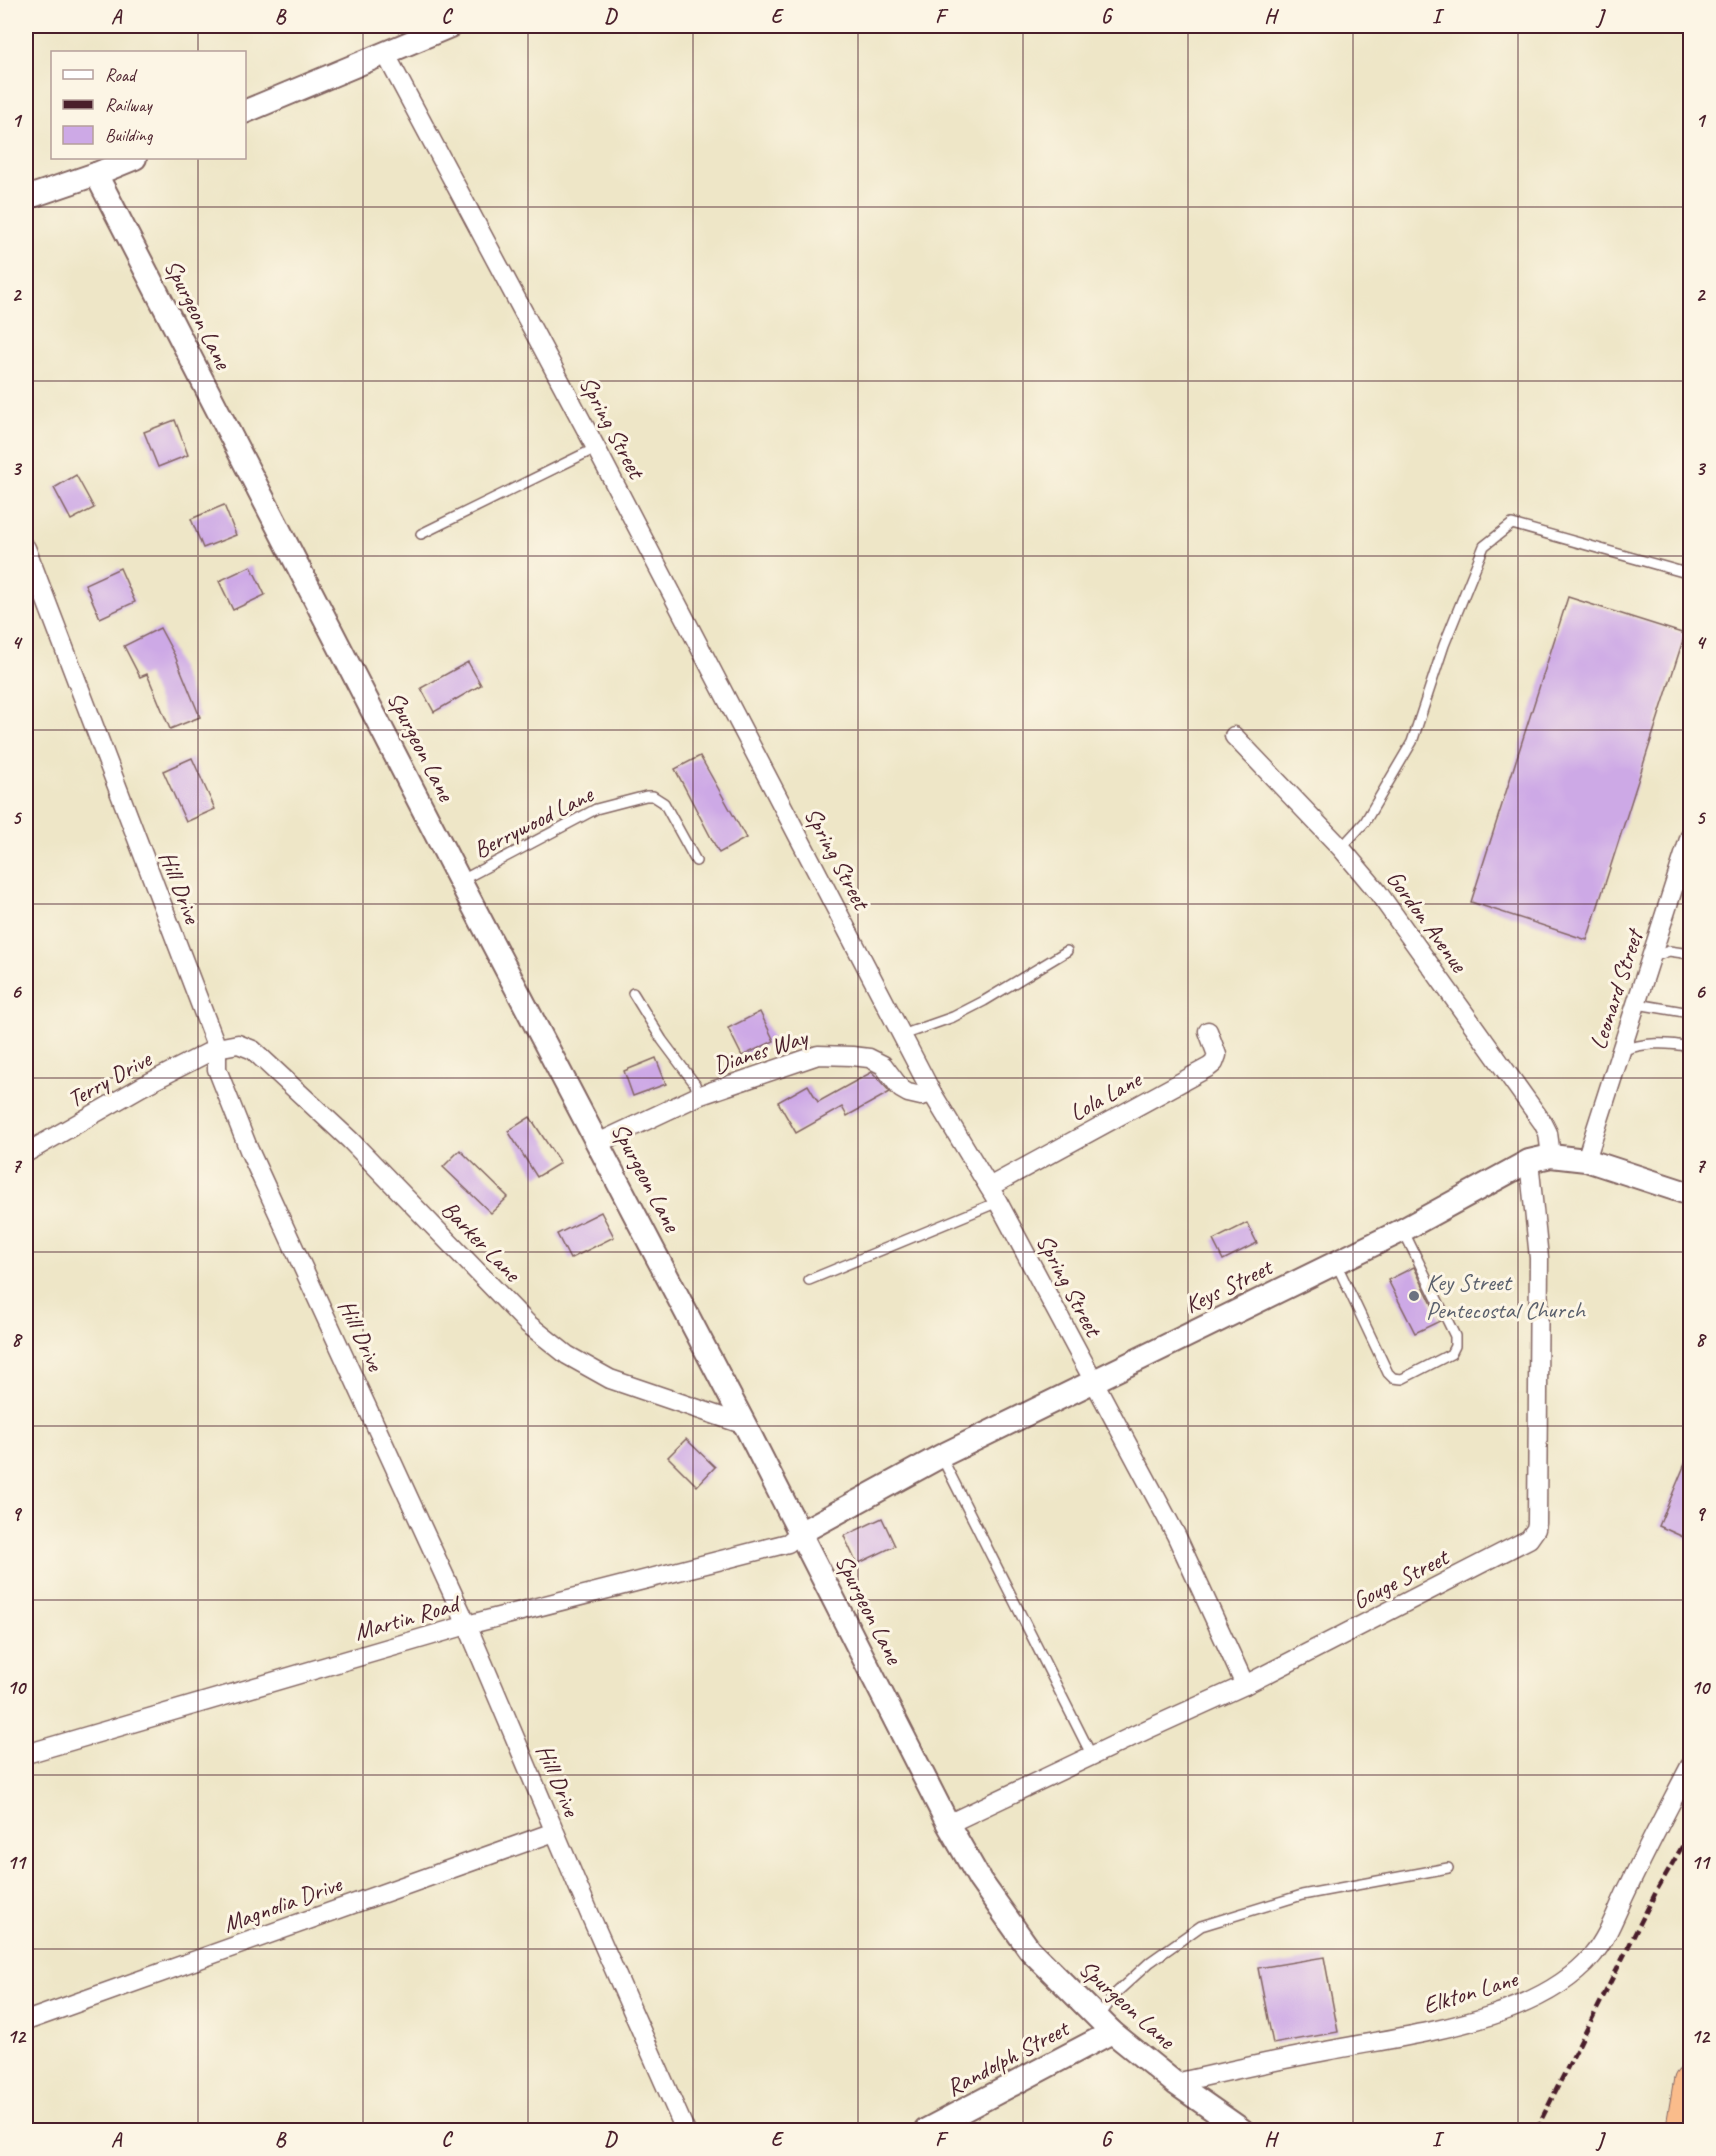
<svg xmlns="http://www.w3.org/2000/svg" width="1716" height="2156" font-family="Caveat,sans-serif">
  <style>
    .building { fill: #cda9e6 }
    .lines { fill: none; stroke-linecap: round; stroke-linejoin: round }
    .service-casing { stroke: #836562; stroke-width: 12 }
    .minor-casing { stroke: #836562; stroke-width: 21 }
    .tertiary-casing { stroke: #836562; stroke-width: 26 }
    .trunk-casing { stroke: #836562; stroke-width: 34 }
    .service { stroke: #fff; stroke-width: 9 }
    .minor { stroke: #fff; stroke-width: 18 }
    .tertiary { stroke: #fff; stroke-width: 22 }
    .trunk { stroke: #fabc8b; stroke-width: 32 }
    .rail { stroke: #4a1f2b; stroke-width: 4.5; stroke-dasharray: 9 4.5; stroke-linecap: butt }
    .grid { fill: none; stroke: #4a1f2b; stroke-width: 1.5; stroke-opacity: 0.55 }
    .worship-dot { fill: #6b7280; stroke: #fcf5e5; stroke-width: 2 }
    .labels { text-anchor: middle; stroke-width: 6; stroke-linejoin: round; paint-order: stroke }
    .street-label { font-size: 24px; fill: #4a1f2b; stroke: #fcf5e5 }
    .worship-label { font-size: 24px; fill: #5b616d; stroke: #fcf5e5; text-anchor: start }
    .neatline { fill: none; stroke: #4a1f2b; stroke-width: 2 }
    .grid-label { font-size: 20px; text-anchor: middle; font-weight: bold; fill: #4a1f2b }
  </style>
  <rect width="100%" height="100%" fill="#fcf5e5"/>
  <filter id="ink" filterUnits="userSpaceOnUse"><feTurbulence type="fractalNoise" baseFrequency=".0167" numOctaves="2"/><feDisplacementMap in="SourceGraphic" scale="12" xChannelSelector="R" yChannelSelector="G"/><feConvolveMatrix kernelMatrix="1 2 1 2 8 2 1 2 1" color-interpolation-filters="sRGB"/></filter>
  <filter id="wash" filterUnits="userSpaceOnUse"><feTurbulence type="fractalNoise" baseFrequency=".008" numOctaves="4" result="noise"/><feDisplacementMap in="SourceGraphic" scale="24" xChannelSelector="R" yChannelSelector="G"/><feGaussianBlur stdDeviation="1.35" result="paint"/><feColorMatrix in="noise" values="0 0 0 0 0 0 0 0 0 0 0 0 0 0 0 0 0 1.4 0 .05"/><feComposite in="paint" operator="in"/></filter>
  <g filter="url(#wash)">
    <rect width="100%" height="100%" fill="#eee6c7"/>
    <g id="blocks">
      <!-- building -->
      <g class="building">
        <polygon points="175,420 188,455 158,467 144,432"/>
        <polygon points="76,475 94,508 71,520 54,488"/>
        <polygon points="224,505 236,535 203,548 191,519"/>
        <polygon points="251,566 265,595 233,610 219,581"/>
        <polygon points="120,568 135,602 100,618 85,584"/>
        <polygon points="1568,597 1685,634 1587,940 1471,902"/>
        <polygon points="160,628 175,656 200,717 170,729 147,674 140,677 124,646"/>
        <polygon points="468,662 481,685 434,712 421,688"/>
        <polygon points="700,756 746,838 719,853 675,769"/>
        <polygon points="192,758 215,809 186,822 163,771"/>
        <polygon points="760,1012 774,1041 742,1056 728,1028"/>
        <polygon points="656,1058 666,1084 633,1096 624,1071"/>
        <polygon points="872,1072 890,1092 847,1116 842,1107 796,1133 778,1102 808,1085 818,1102"/>
        <polygon points="530,1117 560,1163 537,1177 508,1131"/>
        <polygon points="460,1150 508,1197 491,1213 443,1167"/>
        <polygon points="601,1212 614,1237 570,1259 557,1234"/>
        <polygon points="1247,1223 1257,1243 1223,1260 1213,1240"/>
        <polygon points="1414,1267 1440,1321 1415,1333 1388,1280"/>
        <polygon points="686,1439 715,1467 697,1486 668,1457"/>
        <polygon points="1690,1452 1690,1540 1659,1526"/>
        <polygon points="882,1518 895,1546 857,1564 844,1536"/>
        <polygon points="1324,1957 1338,2032 1273,2044 1258,1968"/>
      </g>
    </g>
  </g>
  <g filter="url(#ink)">
    <use href="#blocks" fill-opacity="0" stroke="#836562" stroke-width="1.5"/>
    <g class="lines">
      <defs>
        <g id="service">
          <polyline points="421,534 596,448"/>
          <polyline points="1341,848 1365,822 1412,742 1444,645 1484,546 1512,524 1690,574"/>
          <polyline points="460,881 596,809 646,796 653,796 664,803 696,861"/>
          <polyline points="1653,957 1669,951 1690,954"/>
          <polyline points="633,993 662,1040 695,1084 698,1096"/>
          <polyline points="1637,1004 1690,1013"/>
          <polyline points="902,1035 953,1017 984,1001 1067,951"/>
          <path d="M1621,1051c24,-9 45,-9 69,-4"/>
          <polyline points="1336,1263 1388,1373 1393,1378 1402,1379 1451,1354 1455,1346 1455,1336 1403,1230"/>
          <polyline points="809,1280 998,1202"/>
          <polyline points="941,1456 1092,1756"/>
          <polyline points="1098,2019 1116,1993 1150,1962 1201,1926 1302,1895 1448,1868"/>
        </g>
        <g id="minor">
          <polyline points="385,53 596,448 932,1093 998,1202 1176,1535 1245,1685"/>
          <polyline points="26,548 217,1048 217,1069 249,1150 467,1625 591,1917 685,2130"/>
          <polyline points="1234,736 1341,848 1377,891 1543,1123 1548,1133 1551,1156"/>
          <polyline points="598,1143 698,1096 818,1055 852,1056 869,1058 883,1065 901,1089 908,1093 921,1096 932,1093"/>
          <polyline points="26,1153 141,1087 217,1048 238,1044 253,1050 350,1140 528,1324 567,1355 610,1379 745,1425"/>
          <polyline points="1586,1160 1690,836"/>
          <polyline points="989,1187 1209,1067 1214,1063 1217,1055 1208,1031"/>
          <polyline points="26,1754 467,1625 788,1543 800,1533"/>
          <polyline points="948,1824 1148,1729 1245,1685 1529,1539 1536,1529 1537,1523 1539,1258 1529,1161"/>
          <polyline points="26,2021 554,1832"/>
          <path d="M1175,2083c50,-11 101,-23 151,-32 83,-17 208,-28 266,-95 17,-20 26,-49 38,-72 19,-40 40,-79 60,-118"/>
        </g>
        <g id="tertiary">
          <polyline points="244,112 450,26"/>
          <polyline points="96,174 460,881 745,1425 948,1824 980,1880 1029,1949 1112,2032 1175,2083 1242,2130"/>
          <polyline points="26,198 96,174 135,158"/>
          <polyline points="800,1533 941,1456 1403,1230 1529,1161 1551,1156 1586,1160 1690,1194"/>
          <polyline points="926,2130 1112,2032"/>
        </g>
        <polyline id="trunk" points="1682,2130 1690,2082"/>
      </defs>
      <!-- service casing -->
      <use href="#service" class="service-casing"/>
      <!-- minor casing -->
      <use href="#minor" class="minor-casing"/>
      <!-- tertiary casing -->
      <use href="#tertiary" class="tertiary-casing"/>
      <!-- trunk casing -->
      <use href="#trunk" class="trunk-casing"/>
      <!-- service -->
      <use href="#service" class="service"/>
      <!-- minor -->
      <use href="#minor" class="minor"/>
      <!-- tertiary -->
      <use href="#tertiary" class="tertiary"/>
      <!-- trunk -->
      <use href="#trunk" class="trunk"/>
      <!-- rail -->
      <polyline class="rail" points="1536,2130 1658,1888 1690,1833"/>
    </g>
  </g>
  <!-- grid -->
  <path class="grid" d="M198,26v26M363,26v2104M528,26v2104M693,26v2104M858,26v2104M1023,26v2104M1188,26v2104M1353,26v2104M1518,26v2104M198,158v1972M26,207h1664M26,381h1664M26,556h1664M26,730h1664M26,904h1664M26,1078h1664M26,1252h1664M26,1426h1664M26,1600h1664M26,1775h1664M26,1949h1664"/>
  <!-- markers -->
  <circle class="worship-dot" cx="1414" cy="1296" r="6"/>
  <g class="labels">
    <!-- street labels -->
    <g class="street-label">
      <text transform="translate(198 314) rotate(63)" y="8">Spurgeon Lane</text>
      <text transform="translate(612 427) rotate(62)" y="8">Spring Street</text>
      <text transform="translate(421 746) rotate(63)" y="8">Spurgeon Lane</text>
      <text transform="translate(533 822) rotate(-27)" y="8">Berrywood Lane</text>
      <text transform="translate(837 858) rotate(62)" y="8">Spring Street</text>
      <text transform="translate(180 887) rotate(69)" y="8">Hill Drive</text>
      <text transform="translate(1427 921) rotate(54)" y="8">Gordon Avenue</text>
      <text transform="translate(1616 990) rotate(-72)" y="8">Leonard Street</text>
      <text transform="translate(760 1051) rotate(-18)" y="8">Dianes Way</text>
      <text transform="translate(109 1079) rotate(-29)" y="8">Terry Drive</text>
      <text transform="translate(1105 1096) rotate(-29)" y="8">Lola Lane</text>
      <text transform="translate(646 1177) rotate(62)" y="8">Spurgeon Lane</text>
      <text transform="translate(481 1241) rotate(46)" y="8">Barker Lane</text>
      <text transform="translate(1069 1285) rotate(62)" y="8">Spring Street</text>
      <text transform="translate(1228 1286) rotate(-26)" y="8">Keys Street</text>
      <text transform="translate(361 1335) rotate(65)" y="8">Hill Drive</text>
      <text transform="translate(1400 1579) rotate(-27)" y="8">Gouge Street</text>
      <text transform="translate(869 1609) rotate(63)" y="8">Spurgeon Lane</text>
      <text transform="translate(406 1618) rotate(-16)" y="8">Martin Road</text>
      <text transform="translate(558 1780) rotate(67)" y="8">Hill Drive</text>
      <text transform="translate(282 1904) rotate(-20)" y="8">Magnolia Drive</text>
      <text transform="translate(1470 1992) rotate(-17)" y="8">Elkton Lane</text>
      <text transform="translate(1127 2004) rotate(42)" y="8">Spurgeon Lane</text>
      <text transform="translate(1007 2058) rotate(-28)" y="8">Randolph Street</text>
    </g>
    <!-- worship labels -->
    <g class="worship-label">
      <text x="1426" y="1290">Key Street<tspan x="1426" dy="28">Pentecostal Church</tspan></text>
    </g>
  </g>
  <!-- margin -->
  <rect width="1716" height="2156" fill="none" stroke="#fcf5e5" stroke-width="66"/>
  <!-- legend -->
  <rect x="51" y="51" width="195" height="108" fill="#fcf5e5" stroke="#b59f9b" stroke-width="1.5"/>
  <rect x="63" y="70" width="30" height="9" fill="#ffffff" stroke="#b59f9b" stroke-width="1.5"/>
  <text x="105" y="81" font-size="18" fill="#4a1f2b">Road</text>
  <rect x="63" y="100" width="30" height="9" fill="#4a1f2b" stroke="#b59f9b" stroke-width="1.5"/>
  <text x="105" y="111" font-size="18" fill="#4a1f2b">Railway</text>
  <rect x="63" y="126" width="30" height="18" fill="#cda9e6" stroke="#b59f9b" stroke-width="1.5"/>
  <text x="105" y="141" font-size="18" fill="#4a1f2b">Building</text>
  <rect x="33" y="33" width="1650" height="2090" class="neatline"/>
  <g class="grid-label">
    <text x="116" y="23">A</text>
    <text x="280" y="23">B</text>
    <text x="446" y="23">C</text>
    <text x="610" y="23">D</text>
    <text x="776" y="23">E</text>
    <text x="940" y="23">F</text>
    <text x="1106" y="23">G</text>
    <text x="1270" y="23">H</text>
    <text x="1436" y="23">I</text>
    <text x="1600" y="23">J</text>
    <text x="16" y="127">1</text>
    <text x="1700" y="127">1</text>
    <text x="16" y="301">2</text>
    <text x="1700" y="301">2</text>
    <text x="16" y="475">3</text>
    <text x="1700" y="475">3</text>
    <text x="16" y="649">4</text>
    <text x="1700" y="649">4</text>
    <text x="16" y="824">5</text>
    <text x="1700" y="824">5</text>
    <text x="16" y="998">6</text>
    <text x="1700" y="998">6</text>
    <text x="16" y="1172">7</text>
    <text x="1700" y="1172">7</text>
    <text x="16" y="1346">8</text>
    <text x="1700" y="1346">8</text>
    <text x="16" y="1520">9</text>
    <text x="1700" y="1520">9</text>
    <text x="16" y="1694">10</text>
    <text x="1700" y="1694">10</text>
    <text x="16" y="1869">11</text>
    <text x="1700" y="1869">11</text>
    <text x="16" y="2043">12</text>
    <text x="1700" y="2043">12</text>
    <text x="116" y="2146">A</text>
    <text x="280" y="2146">B</text>
    <text x="446" y="2146">C</text>
    <text x="610" y="2146">D</text>
    <text x="776" y="2146">E</text>
    <text x="940" y="2146">F</text>
    <text x="1106" y="2146">G</text>
    <text x="1270" y="2146">H</text>
    <text x="1436" y="2146">I</text>
    <text x="1600" y="2146">J</text>
  </g>
</svg>
